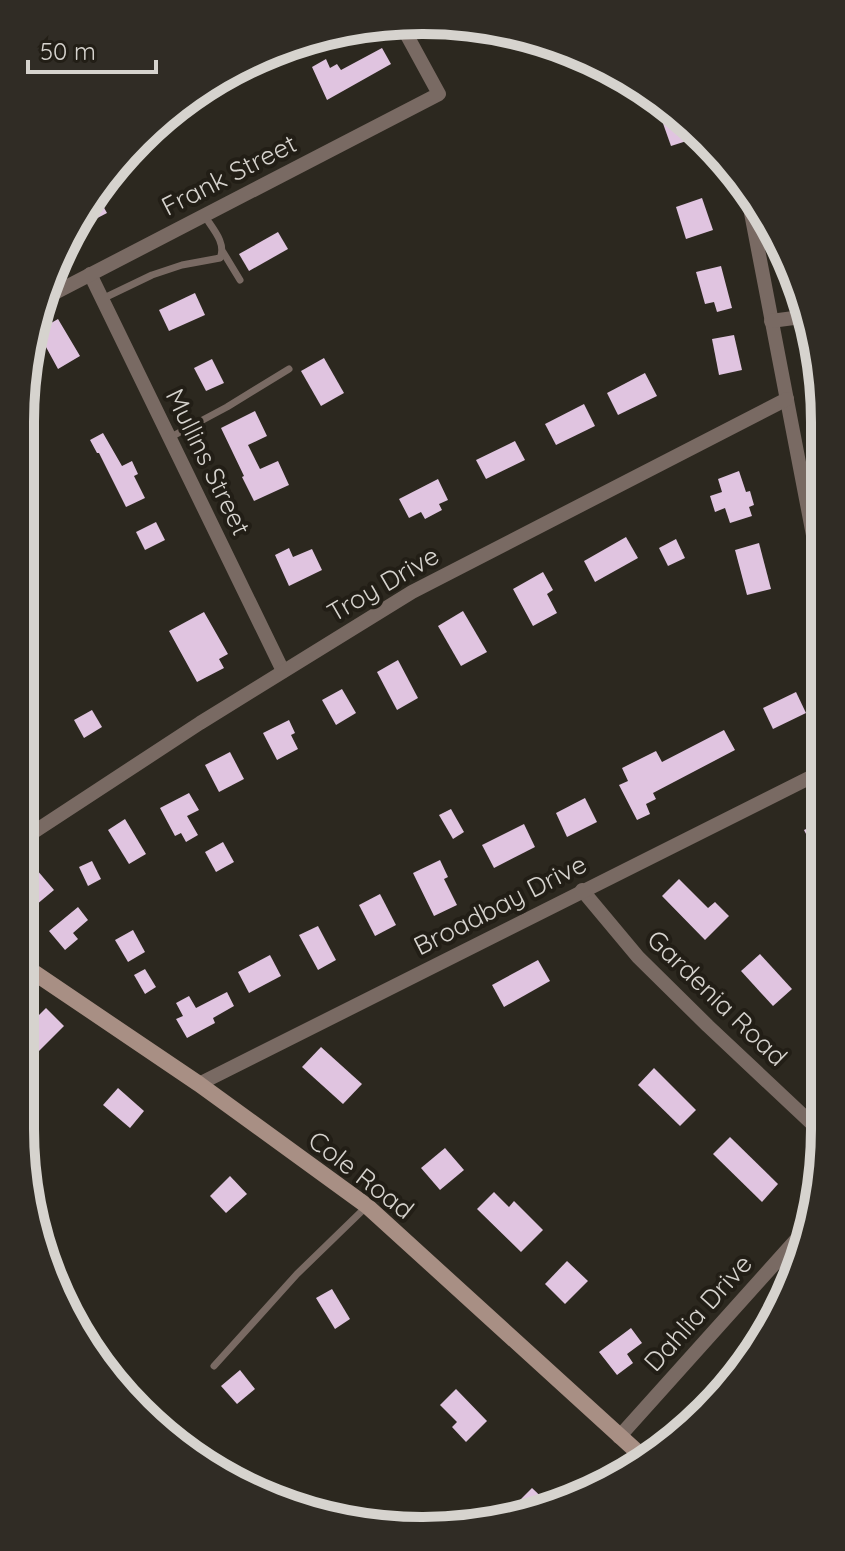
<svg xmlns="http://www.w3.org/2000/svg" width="845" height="1551" font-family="Quicksand,sans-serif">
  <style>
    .building { fill: #e0c4e0 }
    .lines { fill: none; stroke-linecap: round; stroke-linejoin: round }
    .lane { stroke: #796a63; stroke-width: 7 }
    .street { stroke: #796a63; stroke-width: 14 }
    .secondary { stroke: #a88f84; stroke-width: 16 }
    .labels { text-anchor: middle; stroke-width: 8; stroke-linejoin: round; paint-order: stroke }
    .street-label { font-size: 26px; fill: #d6d3ce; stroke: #221e16 }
    .rim { fill: none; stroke: #d6d3ce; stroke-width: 10 }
  </style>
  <rect width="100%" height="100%" fill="#2c281f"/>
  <!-- building -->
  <g class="building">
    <polygon points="382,48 391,64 327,100 312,67 326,59 330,68 337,64 341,70"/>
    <polygon points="675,110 692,124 696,138 671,146 660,115"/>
    <polygon points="97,195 107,213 69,233 74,222"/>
    <polygon points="702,198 713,230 686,239 676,207"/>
    <polygon points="278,232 288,249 249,271 239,254"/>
    <polygon points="721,266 732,308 717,312 714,302 705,304 696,272"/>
    <polygon points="195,293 205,315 169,331 159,310"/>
    <polygon points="58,319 80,356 58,369 40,336 49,331 46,326"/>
    <polygon points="734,335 742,370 719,375 712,339"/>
    <polygon points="324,358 344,393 321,406 301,371"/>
    <polygon points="212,359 224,383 206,391 194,368"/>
    <polygon points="645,373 657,396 618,415 607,393"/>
    <polygon points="584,404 595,426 556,445 545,424"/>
    <polygon points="255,411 267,436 248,445 260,469 278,461 289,485 254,501 242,477 244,476 221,428"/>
    <polygon points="103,433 122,466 132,461 138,474 134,476 145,498 126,507 99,453 97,453 90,440"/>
    <polygon points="515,441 525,460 486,479 476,460"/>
    <polygon points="739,471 746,492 750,491 754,505 749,507 752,516 730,523 725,508 715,512 710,496 722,492 718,479"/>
    <polygon points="438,479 448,500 439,504 442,510 425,519 421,512 409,518 399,499"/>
    <polygon points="156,522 165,540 145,550 136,532"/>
    <polygon points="626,537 638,558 595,582 584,561"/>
    <polygon points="676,539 685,558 668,566 659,548"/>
    <polygon points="759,543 771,589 747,595 735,550"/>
    <polygon points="289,548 293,557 312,549 322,570 289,586 275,555"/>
    <polygon points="543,572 553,590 547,594 557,613 533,626 513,589"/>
    <polygon points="463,611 487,652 461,666 438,626"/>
    <polygon points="204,612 228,654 219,659 224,668 197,682 169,631"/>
    <polygon points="398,660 418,698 397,710 377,672"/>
    <polygon points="342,689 356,713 336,725 322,700"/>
    <polygon points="796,692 806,713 773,729 763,708"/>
    <polygon points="92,710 102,727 84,738 74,720"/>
    <polygon points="289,720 295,733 291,735 298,749 277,760 263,733"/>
    <polygon points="724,730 735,750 653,793 656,799 646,804 650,814 637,820 619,785 628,781 622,768 656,751 662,762"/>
    <polygon points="230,752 244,779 219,792 205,765"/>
    <polygon points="189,793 199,810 187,816 198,835 186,842 181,833 175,836 160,808"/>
    <polygon points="585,798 597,822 567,837 556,813"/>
    <polygon points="451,809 464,832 453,839 439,815"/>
    <polygon points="125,819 146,854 129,864 108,830"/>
    <polygon points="823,821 823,867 804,830"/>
    <polygon points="524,824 535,847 494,868 482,845"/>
    <polygon points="223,842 234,862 216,872 205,852"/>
    <polygon points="440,860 448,877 444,879 457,905 434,916 413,873"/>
    <polygon points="92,861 101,879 88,886 79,867"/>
    <polygon points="31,863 54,890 30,910 20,898 20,871"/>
    <polygon points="679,879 708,908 715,902 729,916 705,940 662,896"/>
    <polygon points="380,894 396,925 375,936 359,905"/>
    <polygon points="78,907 88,920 73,933 78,939 65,950 49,931"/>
    <polygon points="318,926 336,960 318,970 299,935"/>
    <polygon points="133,930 145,952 128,962 115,940"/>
    <polygon points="760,954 792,989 773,1006 741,971"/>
    <polygon points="270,955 281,976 249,993 238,972"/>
    <polygon points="538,960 550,981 504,1007 492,985"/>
    <polygon points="145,969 156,987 145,994 134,975"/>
    <polygon points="227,992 234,1006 213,1018 215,1023 187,1038 176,1019 183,1016 176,1003 189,996 196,1008"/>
    <polygon points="46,1008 64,1026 36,1054 20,1037 20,1034"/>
    <polygon points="321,1047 362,1084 343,1104 302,1067"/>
    <polygon points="654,1068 696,1110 680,1126 638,1085"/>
    <polygon points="118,1088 144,1111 130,1128 103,1105"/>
    <polygon points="730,1137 778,1184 762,1202 713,1154"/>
    <polygon points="445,1148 464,1170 440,1190 421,1168"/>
    <polygon points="230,1176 247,1194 226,1213 210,1196"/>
    <polygon points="494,1192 509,1207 514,1201 543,1230 521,1252 477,1209"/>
    <polygon points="567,1261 588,1281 565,1304 545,1284"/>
    <polygon points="332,1289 350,1319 335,1329 316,1298"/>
    <polygon points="631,1328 642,1343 627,1354 633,1363 617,1375 599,1352"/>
    <polygon points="240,1370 255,1389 237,1404 221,1386"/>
    <polygon points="715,1382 722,1389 694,1424 684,1414"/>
    <polygon points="456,1389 487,1421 466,1442 452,1427 457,1422 440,1405"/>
    <polygon points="532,1488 551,1506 502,1518"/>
  </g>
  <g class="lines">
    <!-- lane -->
    <g class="lane">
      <polyline points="223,252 240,280"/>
      <path d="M102,299l50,-24 30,-10 38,-7c7,-15 -8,-30 -16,-43"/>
      <polyline points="169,438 227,407 289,369"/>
      <polyline points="214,1366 297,1274 366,1207"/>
    </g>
    <!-- street -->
    <g class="street">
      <polyline points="746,187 822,582"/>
      <polyline points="90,274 283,671"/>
      <polyline points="41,300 439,94 403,28"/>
      <polyline points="771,321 809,316"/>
      <polyline points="20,841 200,723 412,592 787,399"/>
      <polyline points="582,890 638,957 708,1026 824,1135"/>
      <polyline points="20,990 39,977"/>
      <polyline points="199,1084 823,771"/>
      <polyline points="619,1437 813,1221"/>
    </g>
    <!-- secondary -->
    <polyline class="secondary" points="20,963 199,1084 367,1206 644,1458"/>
  </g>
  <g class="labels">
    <!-- street labels -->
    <g class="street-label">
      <text transform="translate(229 175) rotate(-27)" y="9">Frank Street</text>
      <text transform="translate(208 462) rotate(64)" y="9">Mullins Street</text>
      <text transform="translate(383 584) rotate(-30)" y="9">Troy Drive</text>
      <text transform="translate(500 905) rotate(-27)" y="9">Broadbay Drive</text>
      <text transform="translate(717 998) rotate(44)" y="9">Gardenia Road</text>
      <text transform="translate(361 1175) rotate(38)" y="9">Cole Road</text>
      <text transform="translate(698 1313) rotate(-48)" y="9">Dahlia Drive</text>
    </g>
  </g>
  <!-- crop -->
  <path d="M0 0H845V1551H0ZM422 34H423A388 388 0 0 1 811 422V1129A388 388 0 0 1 423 1517H422A388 388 0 0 1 34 1129V422A388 388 0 0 1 422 34Z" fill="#302c25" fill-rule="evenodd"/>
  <path class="rim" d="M422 34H423A388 388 0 0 1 811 422V1129A388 388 0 0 1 423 1517H422A388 388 0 0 1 34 1129V422A388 388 0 0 1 422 34Z"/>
  <!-- scale -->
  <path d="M28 60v12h128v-12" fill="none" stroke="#d6d3ce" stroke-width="4"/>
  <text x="40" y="60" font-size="24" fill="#d6d3ce" stroke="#221e16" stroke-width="6" paint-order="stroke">50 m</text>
</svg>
